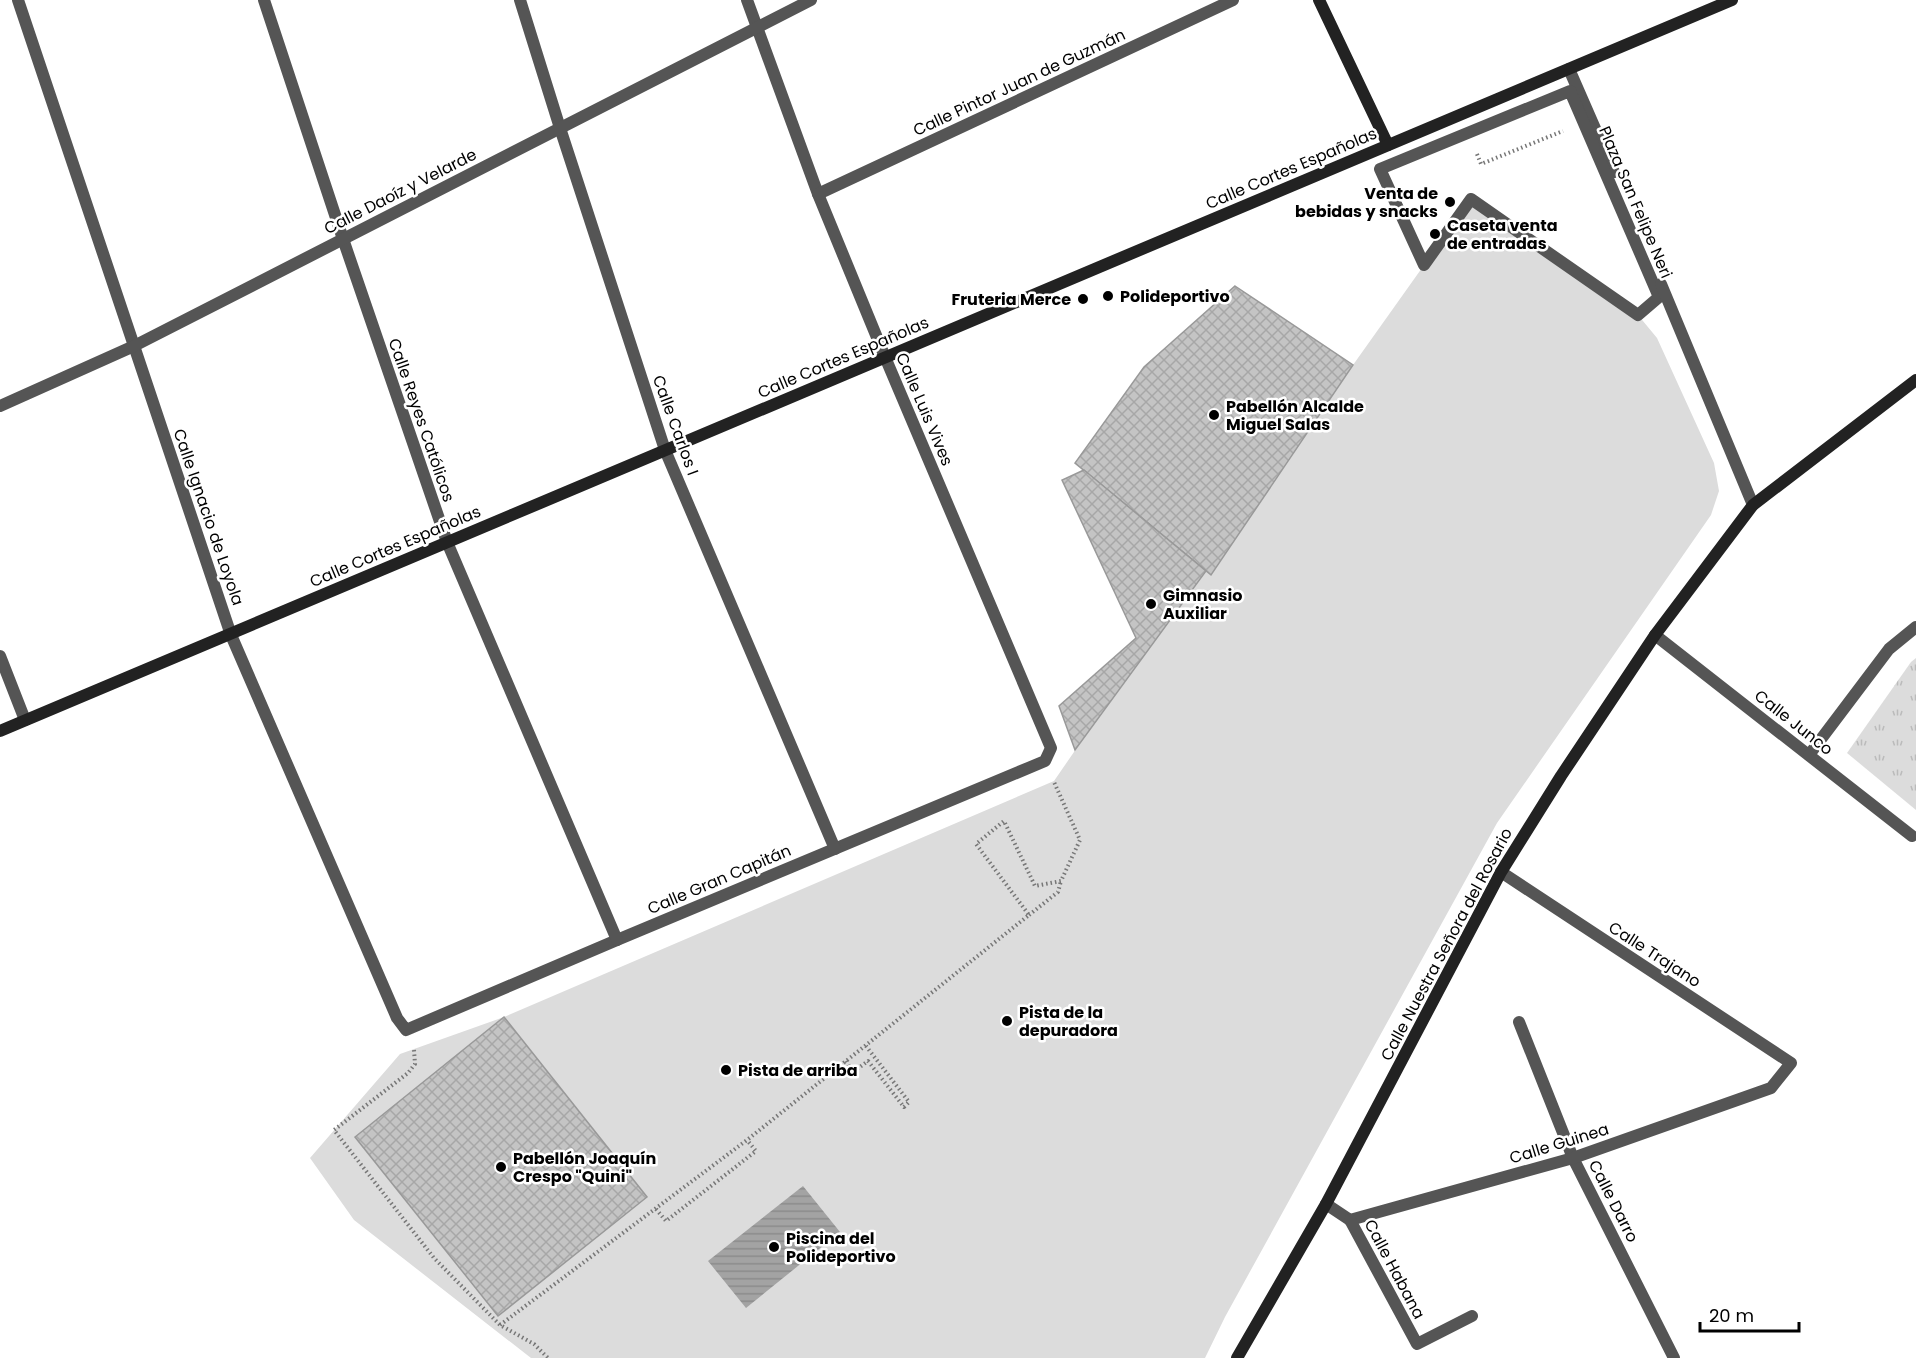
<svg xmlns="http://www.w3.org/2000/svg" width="1916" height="1358" font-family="Poppins,sans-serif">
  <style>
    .park { fill: url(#park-tufts) }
    .pitch { fill: #dcdcdc }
    .water { fill: url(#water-rules) }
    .building { fill: url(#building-cross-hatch); stroke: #999; stroke-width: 1.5 }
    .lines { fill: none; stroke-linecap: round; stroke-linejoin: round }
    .path { stroke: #777; stroke-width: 4; stroke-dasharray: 1.5 3; stroke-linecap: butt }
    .street { stroke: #555; stroke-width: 12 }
    .secondary { stroke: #222; stroke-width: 12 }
    .poi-dot { fill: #000; stroke: #fff; stroke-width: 2 }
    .labels { text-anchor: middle; stroke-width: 5; stroke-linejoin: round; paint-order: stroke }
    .street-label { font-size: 16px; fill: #000; stroke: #fff }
    .poi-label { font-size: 16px; font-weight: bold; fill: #000; stroke: #fff; text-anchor: start }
  </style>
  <defs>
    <pattern id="park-tufts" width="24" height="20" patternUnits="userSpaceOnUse" patternTransform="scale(1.5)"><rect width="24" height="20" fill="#dcdcdc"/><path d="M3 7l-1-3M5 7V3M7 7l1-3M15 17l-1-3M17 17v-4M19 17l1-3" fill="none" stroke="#bbb"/></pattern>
    <pattern id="water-rules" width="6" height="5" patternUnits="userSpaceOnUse" patternTransform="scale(1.5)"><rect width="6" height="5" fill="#a3a3a3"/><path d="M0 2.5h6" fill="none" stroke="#8b8b8b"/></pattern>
    <pattern id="building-cross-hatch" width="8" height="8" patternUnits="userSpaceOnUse" patternTransform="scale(1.5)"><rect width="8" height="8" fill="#c4c4c4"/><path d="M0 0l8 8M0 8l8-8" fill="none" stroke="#a7a7a7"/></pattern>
  </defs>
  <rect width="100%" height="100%" fill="#fff"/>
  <!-- park -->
  <polygon class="park" points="1916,658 1916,810 1847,753 1911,662"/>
  <!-- pitch -->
  <polygon class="pitch" points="1471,199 1638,315 1657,338 1714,463 1719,491 1711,515 1497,823 1225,1317 1205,1358 531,1358 354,1220 310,1158 400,1054 504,1017 1054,781 1198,572 1075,463 1144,367 1235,286 1353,365"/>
  <!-- water -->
  <polygon class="water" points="803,1186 840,1232 746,1308 708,1261"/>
  <!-- building -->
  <g class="building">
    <polygon points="1235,286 1353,365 1211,575 1075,463 1144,367"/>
    <polygon points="1084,470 1206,571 1075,750 1059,706 1136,638 1062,480"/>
    <polygon points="504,1017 647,1197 498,1316 355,1137"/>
  </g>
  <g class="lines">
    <!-- path -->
    <g class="path">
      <polyline points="1477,154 1481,164 1563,131"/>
      <polyline points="1029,915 1058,892 1061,881"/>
      <polyline points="414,1050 415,1064 408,1073 334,1130 434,1258 500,1325 534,1344 548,1358"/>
      <polyline points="846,1061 853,1072 868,1061 904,1107 909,1102 866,1046"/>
      <polyline points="656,1209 666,1221 756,1151 747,1140"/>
      <polyline points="500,1325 747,1140 1029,915 976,844 1004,821 1035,886 1061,881 1080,840 1054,782"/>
    </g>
    <!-- street -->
    <g class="street">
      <polyline points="18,0 231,635 397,1018 406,1030 617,940 1045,761 1051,748 885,357 818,194 747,0"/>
      <polyline points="264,0 343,239 447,542 617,940"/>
      <polyline points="520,0 560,128 665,450 835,849"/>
      <polyline points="1569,69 1614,172"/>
      <polygon points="1570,91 1659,297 1638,315 1471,199 1424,265 1380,169"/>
      <polyline points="818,194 1233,0"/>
      <polyline points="1661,284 1753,505"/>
      <polyline points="0,406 134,346 811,0"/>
      <polyline points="1655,635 1912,836"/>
      <polyline points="0,656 25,720"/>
      <polyline points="1809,755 1889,649 1916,627"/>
      <polyline points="1519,1022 1573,1158 1674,1358"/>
      <polyline points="1326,1204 1350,1220 1573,1158 1771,1088 1791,1063 1501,872"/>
      <polyline points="1350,1220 1417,1344 1472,1316"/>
    </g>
    <!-- secondary -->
    <g class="secondary">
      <polyline points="1319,0 1388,145"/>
      <polyline points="0,731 1732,0"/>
      <polyline points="1237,1358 1326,1204 1501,872 1561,776 1655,635 1753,505 1916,380"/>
    </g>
  </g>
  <!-- markers -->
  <g class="poi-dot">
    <circle cx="1450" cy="202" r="6"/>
    <circle cx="1435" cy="234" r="6"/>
    <circle cx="1108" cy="296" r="6"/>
    <circle cx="1083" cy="299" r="6"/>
    <circle cx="1214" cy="415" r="6"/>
    <circle cx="1151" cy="604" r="6"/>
    <circle cx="1007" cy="1021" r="6"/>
    <circle cx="726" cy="1070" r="6"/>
    <circle cx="501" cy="1167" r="6"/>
    <circle cx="774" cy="1247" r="6"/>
  </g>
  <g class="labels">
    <!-- street labels -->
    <g class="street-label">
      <text transform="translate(1019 82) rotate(-25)" y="6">Calle Pintor Juan de Guzmán</text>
      <text transform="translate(1291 168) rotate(-23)" y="6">Calle Cortes Españolas</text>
      <text transform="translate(400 191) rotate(-27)" y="6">Calle Daoíz y Velarde</text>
      <text transform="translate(1636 202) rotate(67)" y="6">Plaza San Felipe Neri</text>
      <text transform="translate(843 357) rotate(-23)" y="6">Calle Cortes Españolas</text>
      <text transform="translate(925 409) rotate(67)" y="6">Calle Luis Vives</text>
      <text transform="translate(422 420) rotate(71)" y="6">Calle Reyes Católicos</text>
      <text transform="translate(676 425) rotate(70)" y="6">Calle Carlos I</text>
      <text transform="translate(209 517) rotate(71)" y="6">Calle Ignacio de Loyola</text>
      <text transform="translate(395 546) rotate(-23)" y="6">Calle Cortes Españolas</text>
      <text transform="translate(1794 722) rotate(38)" y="6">Calle Junco</text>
      <text transform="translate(719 879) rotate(-23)" y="6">Calle Gran Capitán</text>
      <text transform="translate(1446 944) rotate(-62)" y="6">Calle Nuestra Señora del Rosario</text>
      <text transform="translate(1655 954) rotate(33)" y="6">Calle Trajano</text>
      <text transform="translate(1559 1143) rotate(-17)" y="6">Calle Guinea</text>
      <text transform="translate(1614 1201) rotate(63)" y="6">Calle Darro</text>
      <text transform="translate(1395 1269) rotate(62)" y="6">Calle Habana</text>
    </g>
    <!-- poi labels -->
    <g class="poi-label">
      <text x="1438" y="199" text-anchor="end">Venta de<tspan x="1438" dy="18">bebidas y snacks</tspan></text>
      <text x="1447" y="231">Caseta venta<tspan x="1447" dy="18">de entradas</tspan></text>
      <text x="1120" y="302">Polideportivo</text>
      <text x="1071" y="305" text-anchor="end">Fruteria Merce</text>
      <text x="1226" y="412">Pabellón Alcalde<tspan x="1226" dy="18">Miguel Salas</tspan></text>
      <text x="1163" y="601">Gimnasio<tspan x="1163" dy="18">Auxiliar</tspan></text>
      <text x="1019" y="1018">Pista de la<tspan x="1019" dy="18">depuradora</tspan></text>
      <text x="738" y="1076">Pista de arriba</text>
      <text x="513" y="1164">Pabellón Joaquín<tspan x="513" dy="18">Crespo "Quini"</tspan></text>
      <text x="786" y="1244">Piscina del<tspan x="786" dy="18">Polideportivo</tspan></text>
    </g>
  </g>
  <!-- scale -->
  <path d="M1700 1322v9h99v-9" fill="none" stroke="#000000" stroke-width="3"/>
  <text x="1709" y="1322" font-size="18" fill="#000000" stroke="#ffffff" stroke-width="4.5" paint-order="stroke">20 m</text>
</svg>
